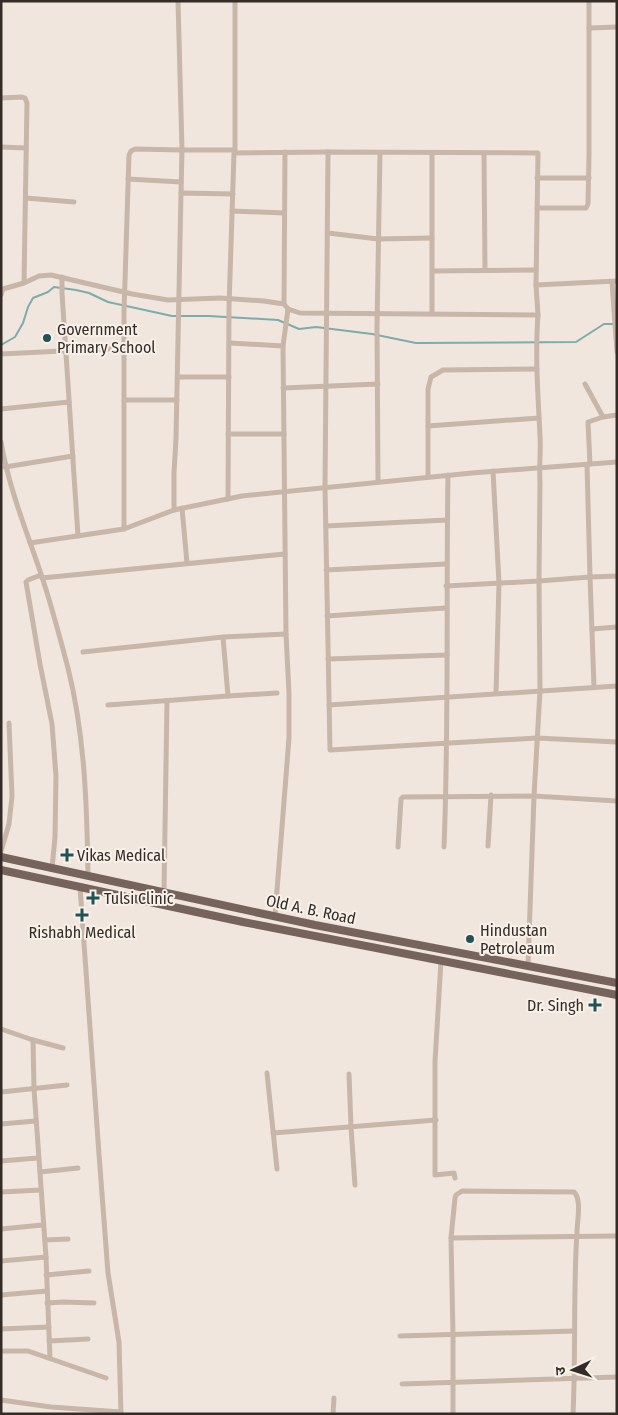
<svg xmlns="http://www.w3.org/2000/svg" width="618" height="1415" font-family="'Fira Sans Condensed','Noto Sans Devanagari',sans-serif">
  <style>
    .lines { fill: none; stroke-linecap: round; stroke-linejoin: round }
    .stream { stroke: #7eabab; stroke-width: 2 }
    .street { stroke: #c8b6a9; stroke-width: 5 }
    .primary { stroke: #76635b; stroke-width: 8 }
    .poi-dot { fill: #215354; stroke: #f8f1e9; stroke-width: 2 }
    .labels { text-anchor: middle; stroke-width: 4; stroke-linejoin: round; paint-order: stroke }
    .poi-label { font-size: 16px; fill: #352c29; stroke: #f8f1e9; text-anchor: start }
    .street-label { font-size: 16px; fill: #352c29; stroke: #f8f1e9 }
  </style>
  <rect width="100%" height="100%" fill="#f0e6dd"/>
  <g class="lines">
    <!-- stream -->
    <polyline class="stream" points="1,345 15,337 23,323 28,307 33,298 48,292 54,287 76,290 89,293 108,302 172,316 209,316 278,320 299,329 316,327 372,334 416,343 576,342 604,324 613,324"/>
    <!-- street -->
    <g class="street">
      <polyline points="178,1 182,150 235,150 235,1"/>
      <polyline points="589,28 617,27"/>
      <polyline points="1,98 22,97 25,98 27,103 24,283"/>
      <polyline points="1,147 26,148"/>
      <polyline points="432,153 432,313"/>
      <polyline points="484,153 485,270"/>
      <polyline points="537,178 589,178"/>
      <polyline points="128,179 181,182"/>
      <polyline points="26,198 74,202"/>
      <polyline points="537,208 586,208 588,204 589,155 589,1"/>
      <polyline points="232,211 284,213"/>
      <polyline points="328,233 378,239 432,238"/>
      <polyline points="433,271 536,270"/>
      <polyline points="62,277 62,293 78,536"/>
      <polyline points="612,282 617,352"/>
      <polyline points="536,285 538,153 328,152 325,487 330,750 537,738 617,742"/>
      <path d="M1,295l2,-6 21,-6 15,-7 12,-1 81,19 36,6 52,-2 44,3 20,3 4,5 12,4 238,2c-3,40 0,81 2,121 1,15 -1,30 0,46l-1,99 1,110 -6,105 -6,170"/>
      <polyline points="284,304 285,152"/>
      <polyline points="538,315 536,285 617,281"/>
      <polyline points="230,343 283,346 286,634"/>
      <polyline points="283,346 288,309"/>
      <polyline points="1,354 124,348"/>
      <polyline points="178,377 229,377"/>
      <polyline points="585,384 603,417"/>
      <polyline points="283,388 378,384"/>
      <polyline points="124,400 177,400"/>
      <polyline points="1,409 69,402"/>
      <polyline points="428,426 539,418"/>
      <polyline points="228,434 284,434"/>
      <path d="M1,442c8,47 26,90 41,135 10,30 18,61 26,91 17,68 19,139 20,208"/>
      <polyline points="590,464 588,422 603,417 617,415"/>
      <polyline points="587,465 590,577 617,576"/>
      <polyline points="5,467 73,456"/>
      <polyline points="493,471 499,583 496,693"/>
      <polyline points="428,477 428,389 431,377 443,370 537,369"/>
      <polyline points="378,482 377,327 380,153"/>
      <polyline points="228,499 229,307 234,153 328,152"/>
      <polyline points="182,508 187,563"/>
      <polyline points="174,510 174,473 176,438 181,193 233,194"/>
      <polyline points="326,526 447,520"/>
      <polyline points="124,529 124,312 129,155 131,151 135,149 182,150 181,193"/>
      <polyline points="30,543 124,529 174,510 242,496 472,473 617,462"/>
      <polyline points="326,570 446,564"/>
      <polyline points="41,575 28,580 26,582 40,664 52,724 56,776 55,837 52,869"/>
      <polyline points="42,578 285,554"/>
      <polyline points="446,586 539,581 590,577 594,687"/>
      <polyline points="327,616 414,610 446,608"/>
      <polyline points="592,629 617,627"/>
      <polyline points="83,652 223,637"/>
      <polyline points="328,659 447,655"/>
      <polyline points="108,705 228,696"/>
      <polyline points="329,705 617,686"/>
      <polyline points="488,846 491,795"/>
      <polyline points="398,847 401,799 403,797 534,796 617,801"/>
      <path d="M444,847c5,-124 2,-248 4,-372"/>
      <polyline points="1,851 9,824 12,796 9,723"/>
      <polyline points="80,887 99,1154 108,1273 119,1342 121,1414"/>
      <polyline points="164,892 167,701"/>
      <polyline points="275,916 289,738 289,693 286,634 223,637 228,696 277,693"/>
      <polyline points="441,961 435,1062 435,1175 454,1173 455,1178"/>
      <polyline points="1,1029 33,1040 34,1089 46,1257 50,1358"/>
      <polyline points="33,1040 63,1048"/>
      <polyline points="267,1073 277,1169"/>
      <polyline points="349,1074 351,1127 355,1185"/>
      <polyline points="1,1092 67,1085"/>
      <polyline points="1,1124 36,1121"/>
      <polyline points="273,1133 436,1120"/>
      <polyline points="1,1161 38,1158"/>
      <polyline points="40,1172 78,1168"/>
      <polyline points="1,1192 41,1190"/>
      <polyline points="1,1229 43,1225"/>
      <polyline points="451,1238 617,1236"/>
      <polyline points="45,1240 68,1239"/>
      <polyline points="1,1261 46,1257"/>
      <polyline points="46,1275 89,1271"/>
      <polyline points="1,1295 47,1291"/>
      <polyline points="47,1303 64,1302 94,1303"/>
      <polyline points="1,1329 49,1327"/>
      <polyline points="400,1336 574,1331"/>
      <polyline points="49,1341 88,1339"/>
      <polyline points="1,1351 28,1351 106,1378"/>
      <polyline points="402,1384 617,1377"/>
      <polyline points="1,1400 51,1407 121,1412"/>
      <polyline points="333,1414 334,1398"/>
      <path d="M453,1414v-80l-2,-96 4,-40 1,-3 6,-4 112,1c8,7 3,30 3,40 -4,61 -1,121 -4,182"/>
    </g>
    <!-- primary -->
    <g class="primary">
      <polyline points="1,857 315,925 617,983"/>
      <polyline points="1,870 243,922 617,995"/>
    </g>
  </g>
  <!-- markers -->
  <g class="poi-dot">
    <circle cx="47" cy="338" r="5"/>
    <path d="M64.5 847.5h5v5h5v5h-5v5h-5v-5h-5v-5h5z"/>
    <path d="M90.5 890.5h5v5h5v5h-5v5h-5v-5h-5v-5h5z"/>
    <path d="M79.5 907.5h5v5h5v5h-5v5h-5v-5h-5v-5h5z"/>
    <circle cx="470" cy="939" r="5"/>
    <path d="M592.5 997.5h5v5h5v5h-5v5h-5v-5h-5v-5h5z"/>
  </g>
  <g class="labels">
    <!-- poi labels -->
    <g class="poi-label">
      <text x="57" y="335">Government<tspan x="57" dy="18">Primary School</tspan></text>
      <text x="77" y="861">Vikas Medical</text>
      <text x="104" y="904">Tulsi Clinic</text>
      <text x="480" y="936">Hindustan<tspan x="480" dy="18">Petroleaum</tspan></text>
      <text x="82" y="938" text-anchor="middle">Rishabh Medical</text>
      <text x="584" y="1011" text-anchor="end">Dr. Singh</text>
    </g>
    <!-- street labels -->
    <g class="street-label">
      <text transform="translate(311 909) rotate(12)" y="6">Old A. B. Road</text>
    </g>
  </g>
  <!-- border -->
  <rect width="618" height="1415" fill="none" stroke="#352c29" stroke-width="5"/>
  <!-- north arrow -->
  <g transform="translate(573 1370) rotate(266)" stroke="#f8f1e9" stroke-width="4" paint-order="stroke">
  <path d="M0-4L9 19L0 12L-9 19Z" fill="#352c29"/>
  <text y="-8" font-size="14" font-weight="bold" text-anchor="middle" fill="#352c29">उ</text>
  </g>
</svg>
